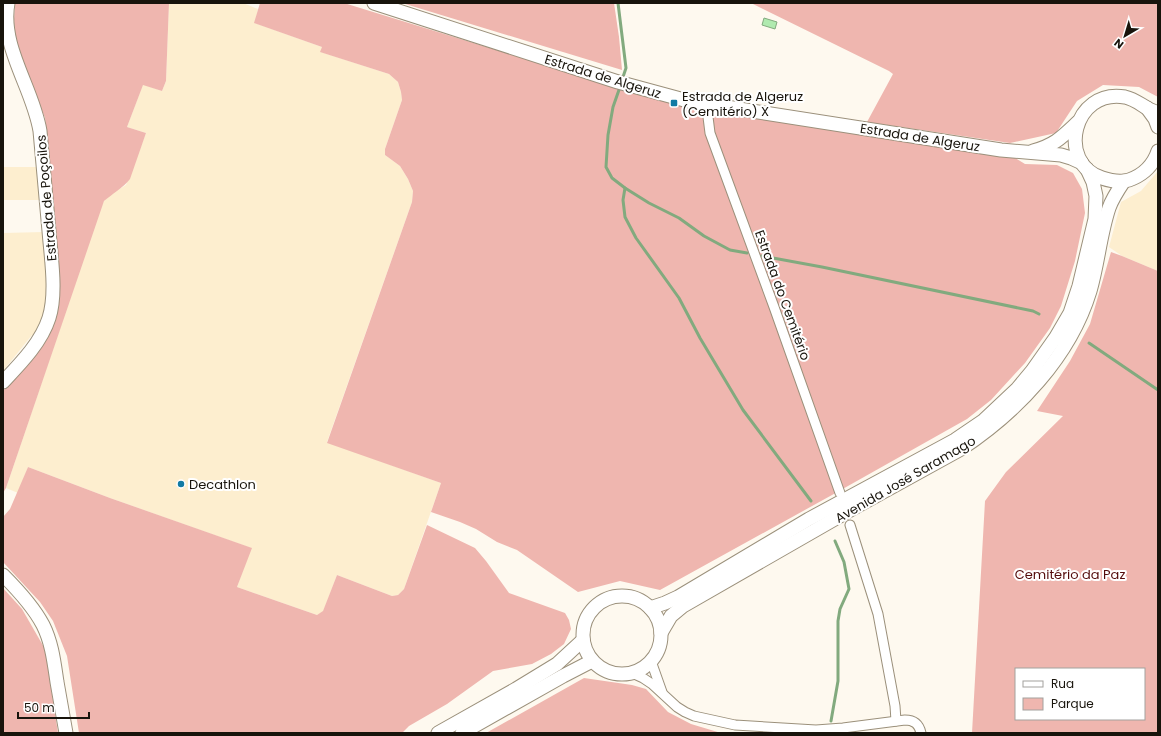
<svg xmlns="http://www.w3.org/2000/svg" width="1161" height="736" font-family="Poppins,sans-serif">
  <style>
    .built { fill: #fdeecf }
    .green { fill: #efb6af; fill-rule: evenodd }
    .water { fill: #b0eaaf; stroke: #82aa7e }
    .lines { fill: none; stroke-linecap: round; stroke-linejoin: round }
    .stream { stroke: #82aa7e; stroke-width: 3 }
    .street-casing { stroke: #9b907b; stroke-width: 11 }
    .secondary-casing { stroke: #9b907b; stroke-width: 15 }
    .street { stroke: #fff; stroke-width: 9 }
    .secondary { stroke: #fff; stroke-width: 13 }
    .poi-dot { fill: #117aa4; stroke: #fff; stroke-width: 1.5 }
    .labels { text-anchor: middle; stroke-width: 4; stroke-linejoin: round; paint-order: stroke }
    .street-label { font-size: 13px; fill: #18140c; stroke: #fff }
    .poi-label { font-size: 13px; fill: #18140c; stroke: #fff; text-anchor: start }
    .park-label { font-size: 13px; fill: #540c0c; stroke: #fff }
  </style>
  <rect width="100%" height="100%" fill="#fef9ef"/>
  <!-- built -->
  <g class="built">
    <polygon points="169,3 243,3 258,9 255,23 322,47 321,52 389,74 398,82 401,92 402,100 385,149 385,155 400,166 408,179 413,191 412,202 327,442 441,483 404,589 398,595 392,596 337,575 323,612 317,615 237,587 251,548 110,498 28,467 18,493 6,488 101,207 104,201 111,194 126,185 146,133 127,127 143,84 162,91 166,81"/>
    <polygon points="3,167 39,167 42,200 3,200"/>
    <polygon points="1158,171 1158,271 1122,256 1109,247 1121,202 1141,191"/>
    <polygon points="44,232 49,296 45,318 36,336 32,335 3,371 3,233"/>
  </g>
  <!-- green -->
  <g class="green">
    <path d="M15,3h154l-3,78 -4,10 -19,-6 -16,42 19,6 -16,46c-7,9 -18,15 -26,22l-98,287 -3,5v-102c16,-18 37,-36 47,-58 5,-10 7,-20 8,-31l-6,-108 -7,-76 -30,-79 -1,-20z"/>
    <polygon points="260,3 344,3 616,87 1010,155 1025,164 1057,165 1073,173 1082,189 1085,213 1075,261 1061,306 1050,328 1025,363 991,400 967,419 832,495 660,590 620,581 578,592 517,550 497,542 476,529 460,522 431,512 441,483 327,443 412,202 413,191 408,179 400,166 385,155 385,149 402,100 401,92 398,82 389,74 320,52 322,47 254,23"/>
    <polygon points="402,3 614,3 619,37 622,70"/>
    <polygon points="751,3 1158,3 1158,97 1139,87 1103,85 1077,101 1056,133 1010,143 867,122 893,74 889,71"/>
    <path d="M1111,252l11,4 36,15v462h-186l13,-232 21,-29 57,-56 -26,-5 33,-50 20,-37zM1016,669h128v50h-128z"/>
    <polygon points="28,467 110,498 252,548 237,587 317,615 323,611 337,575 392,596 398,595 404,589 427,525 475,548 486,561 509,593 565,613 569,620 571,629 564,644 551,654 532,664 493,671 447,704 409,726 402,733 79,733 67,656 53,621 40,602 3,562 3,517 10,509"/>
    <polygon points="3,588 22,609 45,649 58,733 3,733"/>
    <polygon points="584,678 632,685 646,689 668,712 691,724 721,733 486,733"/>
  </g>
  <!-- water -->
  <polygon class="water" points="764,18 777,22 775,29 762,25"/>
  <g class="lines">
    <!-- stream -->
    <g class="stream">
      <polyline points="618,3 626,68 622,80"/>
      <polyline points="620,87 613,107 608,135 606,167 612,178 625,188 649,203 679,218 704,236 730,250 747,253"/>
      <polyline points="625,188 623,200 625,217 636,238 679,298 700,338 743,410 811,501"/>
      <polyline points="762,256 822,267 1033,311 1039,314"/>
      <polyline points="1089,343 1158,390"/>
      <polyline points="831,721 838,681 838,621 840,609 849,589 844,562 835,541"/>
    </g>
    <defs>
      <g id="street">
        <polyline points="710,105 708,117 710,133 774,307 840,493"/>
        <polyline points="850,525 878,614 895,706 896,721"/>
        <polyline points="651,661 662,692"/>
        <path d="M632,673l11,5 9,6 25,23 8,5 9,4 41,9 81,5 27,-2 62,-8c9,0 14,4 16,13"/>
      </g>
      <g id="secondary">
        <polyline points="374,3 618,82 688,101 1001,150 1061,155 1071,158 1082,163"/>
        <polyline points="1147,108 1155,119 1158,127"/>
        <path d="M1158,113c-4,-2 -8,-3 -11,-5 -7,-4 -13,-9 -22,-11 -52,-9 -69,66 -23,81 9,3 18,5 27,2 14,-5 24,-14 29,-29"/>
        <path d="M1033,151c22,-6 29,-14 45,-29"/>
        <path d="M3,382c17,-18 38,-39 46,-64 8,-25 2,-61 0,-87 -3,-34 -6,-67 -9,-100 -7,-43 -40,-84 -32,-128"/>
        <path d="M3,575c15,15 30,31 40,50 9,18 11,37 14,57 3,17 6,34 9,51"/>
        <circle cx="622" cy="635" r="39"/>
        <polyline points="650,608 665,603 678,597 809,519 955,440 983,421 1017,389 1032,371 1056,337 1070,313 1079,286 1095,219 1096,196 1093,182 1087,169"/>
        <path d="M661,633l10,-17 12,-10 169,-97 109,-60c56,-37 109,-92 129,-158 8,-27 10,-56 19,-83 3,-9 9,-18 15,-27"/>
        <polyline points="438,733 516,689 557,664 583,640"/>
        <polyline points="462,733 563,676 592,661"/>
      </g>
    </defs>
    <!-- street casing -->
    <use href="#street" class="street-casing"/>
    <!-- secondary casing -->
    <use href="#secondary" class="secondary-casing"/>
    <!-- street -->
    <use href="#street" class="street"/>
    <!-- secondary -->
    <use href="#secondary" class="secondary"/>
  </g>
  <!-- markers -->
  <g class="poi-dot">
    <rect x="670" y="99" width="8" height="8" rx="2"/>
    <circle cx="181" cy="484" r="4"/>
  </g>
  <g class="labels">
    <!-- street labels -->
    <g class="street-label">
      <text transform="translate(603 76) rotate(17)" y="5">Estrada de Algeruz</text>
      <text transform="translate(920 137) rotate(9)" y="5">Estrada de Algeruz</text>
      <text transform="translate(46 198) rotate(-95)" y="5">Estrada de Poçoilos</text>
      <text transform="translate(783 295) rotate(70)" y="5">Estrada do Cemitério</text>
      <text transform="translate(905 479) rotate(-30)" y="5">Avenida José Saramago</text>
    </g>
    <!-- poi labels -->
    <g class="poi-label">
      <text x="682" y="101">Estrada de Algeruz<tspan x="682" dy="15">(Cemitério) X</tspan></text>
      <text x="189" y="489">Decathlon</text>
    </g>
    <!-- park labels -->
    <g class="park-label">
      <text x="1070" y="579">Cemitério da Paz</text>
    </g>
  </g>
  <!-- border -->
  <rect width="1161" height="736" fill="none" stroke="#18140c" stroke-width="8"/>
  <!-- legend -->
  <rect x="1015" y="668" width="130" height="52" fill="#ffffff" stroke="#a3a19e"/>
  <rect x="1023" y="681" width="20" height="6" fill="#ffffff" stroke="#a3a19e"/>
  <text x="1051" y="688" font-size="12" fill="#18140c">Rua</text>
  <rect x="1023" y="698" width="20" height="12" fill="#efb6af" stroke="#a3a19e"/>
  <text x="1051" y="708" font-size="12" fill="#18140c">Parque</text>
  <!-- north arrow -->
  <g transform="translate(1125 36) rotate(218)" stroke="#ffffff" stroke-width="3" paint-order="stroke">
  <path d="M0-3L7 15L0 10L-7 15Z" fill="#18140c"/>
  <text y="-6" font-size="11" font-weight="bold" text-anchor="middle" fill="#18140c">N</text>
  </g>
  <!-- scale -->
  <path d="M18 712v6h71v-6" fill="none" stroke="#18140c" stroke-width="2"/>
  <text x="24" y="712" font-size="12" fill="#18140c" stroke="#ffffff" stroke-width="3" paint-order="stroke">50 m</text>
</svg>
